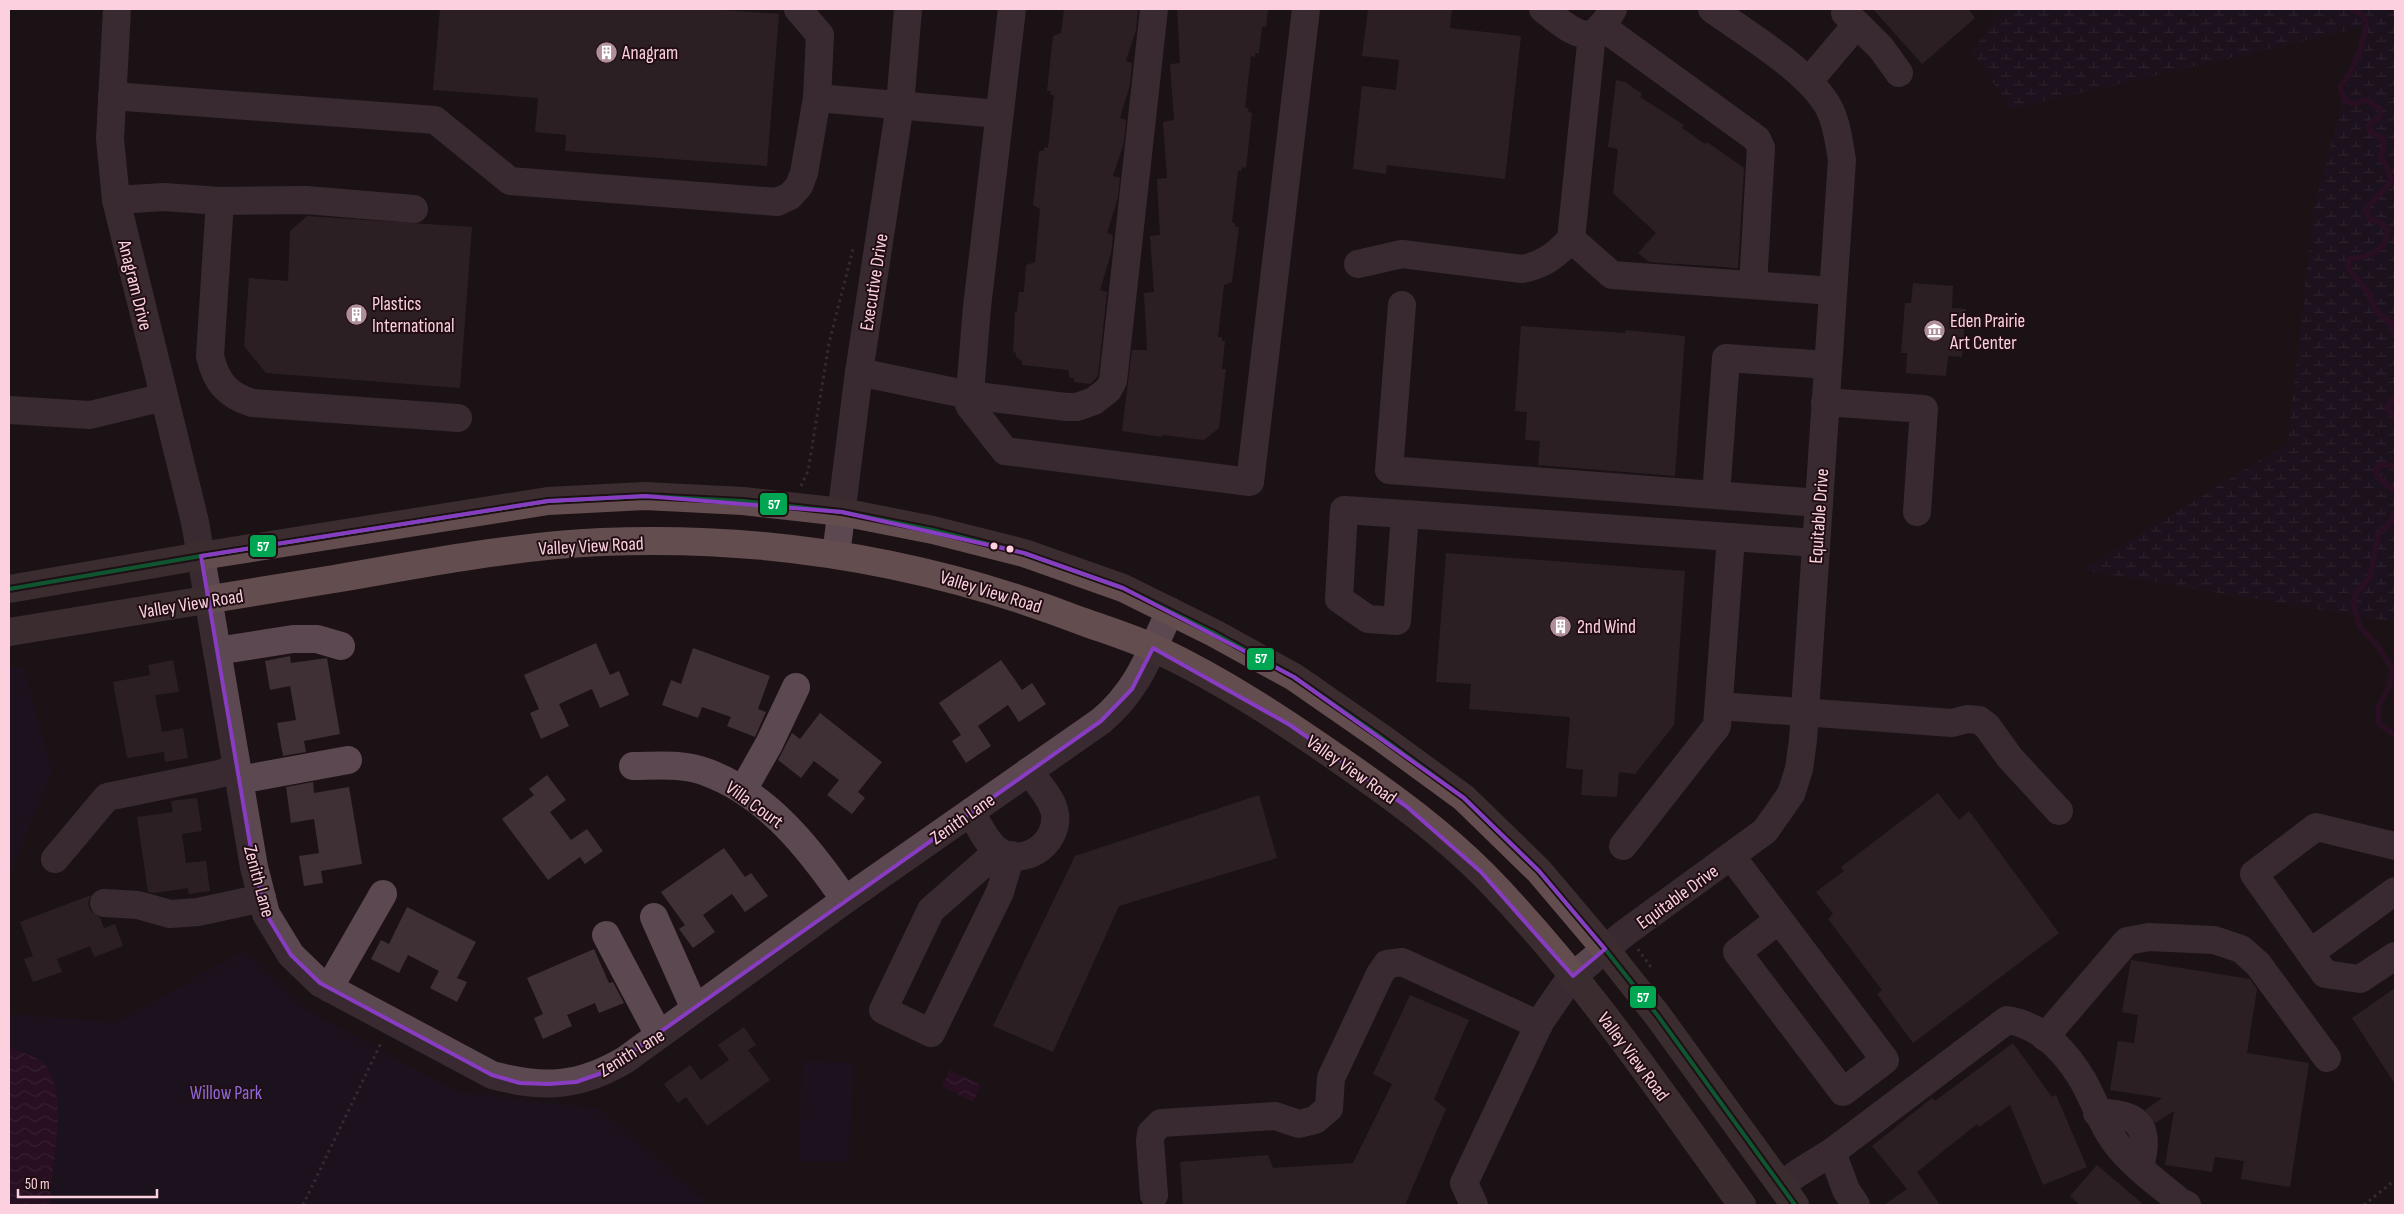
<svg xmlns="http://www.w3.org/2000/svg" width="2404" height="1214" font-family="'Sofia Sans Condensed',sans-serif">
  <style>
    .wetland { fill: url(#wetland-marsh) }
    .park { fill: #1e1226 }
    .water { fill: url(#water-waves) }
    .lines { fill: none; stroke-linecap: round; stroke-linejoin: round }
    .stream { stroke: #380d2f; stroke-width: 5.5 }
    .building { fill: #3e3034 }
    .path { stroke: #594558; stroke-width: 3; stroke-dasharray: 2.5 4; stroke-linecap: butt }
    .minor { stroke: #5c4850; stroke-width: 28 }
    .major { stroke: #634d4f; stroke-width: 28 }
    .bus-1-casing { stroke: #200e13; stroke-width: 8 }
    .bus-1 { stroke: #00a651; stroke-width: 4 }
    .marked { fill: none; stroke: #883cc2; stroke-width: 4; stroke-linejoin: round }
    .bus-dot { fill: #fcd0df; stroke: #200e13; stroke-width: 2 }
    .labels { text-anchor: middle; stroke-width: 4; stroke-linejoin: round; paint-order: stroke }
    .poi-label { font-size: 19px; fill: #fcd0df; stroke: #200e13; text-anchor: start }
    .street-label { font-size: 19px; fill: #fcd0df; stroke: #200e13 }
    .park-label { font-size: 19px; fill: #8c6ad9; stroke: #200e13 }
    .line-badge { stroke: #200e13; stroke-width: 2 }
    .badge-label { font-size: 14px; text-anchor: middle; font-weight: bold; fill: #fff }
  </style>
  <defs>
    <pattern id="wetland-marsh" width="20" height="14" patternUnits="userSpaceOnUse" patternTransform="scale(1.25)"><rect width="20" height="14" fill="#1e1226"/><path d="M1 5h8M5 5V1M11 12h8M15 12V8" fill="none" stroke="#403345"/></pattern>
    <pattern id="water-waves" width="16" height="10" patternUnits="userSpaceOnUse" patternTransform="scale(1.25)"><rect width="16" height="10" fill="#380d2f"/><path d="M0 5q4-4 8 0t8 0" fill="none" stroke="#562f4d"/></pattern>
  </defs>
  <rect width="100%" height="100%" fill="#1c1215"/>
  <!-- wetland -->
  <polygon class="wetland" points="2004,9 2395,9 2395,622 2082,570 2288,443 2314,207 2363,27 2011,109 1972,51"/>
  <!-- park -->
  <g class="park">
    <polygon points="9,667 23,667 52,771 9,875"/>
    <polygon points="244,950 305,1009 456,1091 599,1109 710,1205 9,1205 9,1014 118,1022"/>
    <polygon points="803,1060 854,1063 849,1163 798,1161"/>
  </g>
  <!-- water -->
  <g class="water">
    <path d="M9,1047c10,5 31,10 37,19 24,31 4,102 4,139h-41z"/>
    <polygon points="950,1070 981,1085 973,1102 942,1086"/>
  </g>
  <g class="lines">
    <!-- stream -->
    <g class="stream">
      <path d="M2352,9l10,6 5,8c-5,22 -12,47 -27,64l4,12 9,5 13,-4 14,9v8l-12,8 3,8 10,4 4,8 -5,12 6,8 5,15c-8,15 -17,17 -25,30l3,9 11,3 8,8c-3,23 -17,26 -39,29l-1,9 21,26 7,17 15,12 4,13"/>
      <polyline points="2395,397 2387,408 2395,418"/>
      <polyline points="2395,467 2383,464 2376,468 2378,477 2395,491"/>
      <polyline points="2395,511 2391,521 2378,535 2370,577 2355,594 2354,607 2360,627 2377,645 2392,669 2389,687 2378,707 2379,724 2395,735"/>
    </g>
  </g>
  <!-- building -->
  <g class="building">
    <polygon points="440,9 708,9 779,14 767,166 565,151 566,135 535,132 538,98 433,90"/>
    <polygon points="1064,9 1138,9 1136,30 1126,61 1132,63 1130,85 1120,118 1126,120 1124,142 1113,176 1120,178 1118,197 1107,233 1113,235 1111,253 1100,290 1107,292 1098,376 1090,384 1074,382 1074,378 1070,378 1068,370 1022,365 1022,361 1016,357 1016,353 1013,352 1015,312 1017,312 1019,292 1024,292 1026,265 1035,262 1040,209 1033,205 1039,151 1044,151 1044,147 1048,148 1054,95 1050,95 1051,91 1047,91 1053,36 1061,33"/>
    <polygon points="1177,9 1268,9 1266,27 1262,27 1259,53 1255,53 1255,57 1251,56 1245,108 1249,108 1248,112 1252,113 1246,168 1242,167 1241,171 1238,171 1232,222 1235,223 1235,227 1239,227 1232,282 1224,285 1218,337 1222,337 1222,341 1225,341 1222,369 1226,369 1219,428 1204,440 1162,435 1162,437 1122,431 1132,350 1147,350 1144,293 1154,292 1150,236 1160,235 1157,179 1167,178 1163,122 1174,120 1170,64 1180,63"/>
    <polygon points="1368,9 1452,9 1450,28 1521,36 1505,179 1387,165 1386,174 1353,169 1362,86 1396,90 1399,60 1362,56"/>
    <polygon points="1873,9 1968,9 1975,18 1922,64"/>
    <polygon points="1616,80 1625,82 1642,94 1640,97 1684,125 1682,128 1705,144 1707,142 1744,168 1738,268 1649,262 1638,253 1656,233 1613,193 1618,149 1608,147"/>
    <polygon points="307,216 472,227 460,388 266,373 244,346 249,278 288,281 290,231"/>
    <polygon points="1913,283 1953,286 1952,308 1966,309 1962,357 1948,356 1946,376 1906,373 1907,353 1901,353 1905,303 1911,303"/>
    <polygon points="1521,326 1625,333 1626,330 1685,336 1675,476 1538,465 1540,441 1525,440 1527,412 1515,411"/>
    <polygon points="1446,553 1685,571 1674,725 1635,774 1619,772 1617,797 1581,795 1583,770 1566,768 1570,717 1469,709 1471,684 1436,682"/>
    <polygon points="596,643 610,675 619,671 629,695 600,708 592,689 559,704 569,726 541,739 530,713 539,709 524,675"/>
    <polygon points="693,648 770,676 758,709 766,712 755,737 727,726 731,717 702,707 698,718 662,705 671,680 681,684"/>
    <polygon points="290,656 291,663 327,658 340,734 304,741 306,752 283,756 277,723 296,720 290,686 270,690 265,661"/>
    <polygon points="173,660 179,692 155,695 162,732 183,728 188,758 165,762 164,752 127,758 113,682 150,675 148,665"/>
    <polygon points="1001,660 1022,690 1032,683 1046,704 1019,722 1008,705 978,726 991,746 966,763 952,741 961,735 939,703"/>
    <polygon points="820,713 882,762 858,792 865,798 852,814 827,795 839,780 814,761 801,778 778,760 792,733 800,739"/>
    <polygon points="547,775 566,800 550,812 571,840 587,829 603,851 585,864 580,857 548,880 502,819 534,795 529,789"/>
    <polygon points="313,782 314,793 349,787 362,864 321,871 323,883 304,886 299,856 319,853 314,819 291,823 286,787"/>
    <polygon points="1938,793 1959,820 1969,811 2059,933 1913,1043 1877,994 1882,990 1828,919 1833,914 1816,892 1844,871 1841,867"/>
    <polygon points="1259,795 1277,858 1119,906 1053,1052 993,1026 1075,856"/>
    <polygon points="197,798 202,831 182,834 186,863 206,861 210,891 189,894 188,888 154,893 148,892 137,817 173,812 171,801"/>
    <polygon points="724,848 745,877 751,873 768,896 745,912 732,894 703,915 715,932 693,948 679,929 685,925 661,892"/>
    <polygon points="91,895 88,903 90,910 100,918 104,928 115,924 123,946 94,957 90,946 57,959 62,972 33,982 24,959 33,956 20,922"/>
    <polygon points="407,907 476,942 457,978 467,982 457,1002 430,988 439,971 408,955 399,973 371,959 381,940 389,944"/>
    <polygon points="594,949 609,983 613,982 624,1003 599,1013 595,1003 567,1015 572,1026 543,1039 534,1018 543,1014 527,978"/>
    <polygon points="2131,960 2250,979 2257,989 2247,1053 2309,1063 2290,1187 2241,1179 2244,1161 2215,1157 2212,1172 2165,1165 2174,1111 2155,1123 2145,1110 2162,1098 2110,1090 2118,1041 2134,1043 2138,1015 2122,1012"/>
    <polygon points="2395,988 2395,1084 2352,1018"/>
    <polygon points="1410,995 1469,1020 1434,1099 1446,1109 1405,1205 1183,1205 1180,1162 1268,1155 1273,1168 1353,1163 1392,1084 1373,1074"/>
    <polygon points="744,1027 756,1045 748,1050 770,1080 707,1126 686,1097 678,1103 664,1084 690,1065 701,1080 729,1060 718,1045"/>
    <polygon points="2013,1043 2052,1097 2056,1095 2087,1167 2043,1185 2010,1105 1979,1127 1977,1124 1917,1172 1940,1205 1884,1205 1907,1189 1872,1146 1932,1098 1935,1101"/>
    <polygon points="2097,1165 2144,1205 2080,1205 2070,1196"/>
  </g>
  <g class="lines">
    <!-- path -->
    <g class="path">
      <polyline points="801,486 808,471 829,343 853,249"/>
      <polyline points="1638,949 1653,970"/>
      <polyline points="303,1205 382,1041"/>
      <polyline points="2364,1205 2395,1180"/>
    </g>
    <!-- minor -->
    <g class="minor">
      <path d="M117,9l-7,130 6,61 79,322 59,345 12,47 25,41 29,28 172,92c52,14 87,12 133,-15l220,-160 256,-179c37,-31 49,-67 69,-110"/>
      <polyline points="1012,9 977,307 969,405 1005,451 1250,482 1306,9"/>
      <path d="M1543,9c12,8 34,31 50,24 9,-4 15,-16 20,-24"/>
      <polyline points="1857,24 1881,48 1899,73"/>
      <polyline points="1601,26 1757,139 1761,148 1753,285"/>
      <polyline points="1809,81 1857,24 1845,13"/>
      <polyline points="112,96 435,120 510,181 777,202 790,196 799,186 804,173 817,98 820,35 798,9"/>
      <polyline points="817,98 999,114"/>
      <polyline points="116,200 164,197 220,201 306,200 414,209"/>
      <path d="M220,201l-10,155c6,26 17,39 42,47l206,15"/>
      <polyline points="1571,239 1592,34"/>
      <path d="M1358,264l44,-10 120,15c22,-4 34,-14 49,-30l41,36 221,16"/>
      <polyline points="1402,305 1389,470 1819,503"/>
      <polyline points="859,372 969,395 1066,407 1077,407 1094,401 1108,390 1113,381 1154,9"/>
      <polyline points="1825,402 1924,409 1917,512"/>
      <polyline points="9,410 90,415 164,397"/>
      <polyline points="1716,495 1726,358 1828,365"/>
      <polyline points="1405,514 1397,621 1368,619 1339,599 1344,510 1405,514 1816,543"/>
      <polyline points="836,555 859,372 900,105 908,9"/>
      <polyline points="217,651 293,639 317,639 341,646"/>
      <polyline points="1719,706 1952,723 1967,719 1979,720 1987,726 2010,758 2059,811"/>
      <path d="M633,766c24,0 50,-3 73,6 61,22 104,77 139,128"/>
      <polyline points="239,780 348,760"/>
      <polyline points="743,790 769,744 796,687"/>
      <path d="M971,812c7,12 15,30 26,38 25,19 62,-6 58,-36 -2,-15 -17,-30 -26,-43"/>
      <polyline points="1623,846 1717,726 1731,537"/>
      <polyline points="2395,846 2316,827 2254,874 2325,974 2360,979 2395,956"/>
      <polyline points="998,851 931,910 883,1010 931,1033 1000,892 1011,855"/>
      <polyline points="1732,857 1885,1060 1843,1092 1737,952 1779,920"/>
      <polyline points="55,859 107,797 219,774 237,768"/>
      <polyline points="104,903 138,905 170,914 198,912 262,898"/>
      <polyline points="654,917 695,1009"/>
      <polyline points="606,935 659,1035"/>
      <polyline points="2310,953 2395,891"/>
      <polyline points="329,988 383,894"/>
      <polyline points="2045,1037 2127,941 2149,937 2214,940 2241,949 2258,964 2327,1058"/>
      <path d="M2097,1113c43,-1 54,14 43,54"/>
      <polyline points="1832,1152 1846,1190 1856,1205"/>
      <path d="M1781,1186l17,-13 34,-21 175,-132c33,5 58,31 75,59 13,22 20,48 37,68 16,20 40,37 60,54l8,4"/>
      <polyline points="1154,1195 1150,1141 1151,1133 1161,1123 1275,1116 1299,1124 1315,1120 1329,1108 1331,1078 1380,974 1387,964 1402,962 1539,1025"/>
      <path d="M1474,1205l-10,-22 76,-161 22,-32 11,-14 52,-43 140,-102 26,-37 8,-25 4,-29 39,-580c-3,-17 -5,-37 -13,-52 -20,-37 -82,-74 -117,-99"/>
    </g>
    <!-- major -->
    <g class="major">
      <polyline points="9,589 201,556 548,501 645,496 743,501 842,512 933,530 1024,553 1123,588 1214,633 1294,677 1382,738 1464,798 1539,871 1605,949 1658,1016 1795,1205"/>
      <path d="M9,632c108,-18 217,-35 325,-53 88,-15 178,-33 267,-37 164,-7 327,20 480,79 25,9 51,17 75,28 66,31 128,72 188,114 49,34 97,69 140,112 98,100 177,217 258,330"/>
    </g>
    <defs>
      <polyline id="bus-1" points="9,589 201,556 548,501 645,496 743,501 842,512 933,530 1024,553 1123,588 1214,633 1294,677 1382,738 1464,798 1539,871 1605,949 1658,1016 1795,1205"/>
    </defs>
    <!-- bus-1 casing -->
    <use href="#bus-1" class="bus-1-casing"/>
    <!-- bus-1 -->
    <use href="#bus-1" class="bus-1"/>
  </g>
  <!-- marked area -->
  <path d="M0 0H2404V1214H0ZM645,496l197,16 182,41 99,35 171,89 170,121 75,73 66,78 -32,27 -92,-104 -75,-66 -116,-81 -137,-77 -21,41 -31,32 -499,352 -26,9 -27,2 -29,-1 -28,-8 -172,-92 -29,-28 -25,-41 -12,-47 -53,-311 347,-55z" fill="#1c1215" fill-opacity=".55" fill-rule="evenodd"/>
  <path class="marked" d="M645,496l197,16 182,41 99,35 171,89 170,121 75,73 66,78 -32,27 -92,-104 -75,-66 -116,-81 -137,-77 -21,41 -31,32 -499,352 -26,9 -27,2 -29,-1 -28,-8 -172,-92 -29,-28 -25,-41 -12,-47 -53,-311 347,-55z"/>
  <!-- icons -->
  <defs>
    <symbol id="building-disc" viewBox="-11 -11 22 22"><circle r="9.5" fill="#ae8e98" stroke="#200e13"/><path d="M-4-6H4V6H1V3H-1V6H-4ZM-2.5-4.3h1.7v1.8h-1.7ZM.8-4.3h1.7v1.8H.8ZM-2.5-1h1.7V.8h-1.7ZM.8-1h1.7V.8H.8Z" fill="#fff"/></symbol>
    <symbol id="museum-disc" viewBox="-11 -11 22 22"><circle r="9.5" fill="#ae8e98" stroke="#200e13"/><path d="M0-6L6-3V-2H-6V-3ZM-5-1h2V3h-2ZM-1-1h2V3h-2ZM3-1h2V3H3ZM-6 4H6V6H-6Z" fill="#fff"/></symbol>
  </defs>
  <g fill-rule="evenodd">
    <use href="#building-disc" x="594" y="40" width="25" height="25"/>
    <use href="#building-disc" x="344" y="302" width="25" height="25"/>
    <use href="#museum-disc" x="1922" y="318" width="25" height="25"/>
    <use href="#building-disc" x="1548" y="614" width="25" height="25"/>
  </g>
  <!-- markers -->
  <g class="bus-dot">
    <circle cx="994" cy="546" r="4.5"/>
    <circle cx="1010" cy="549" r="4.5"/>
  </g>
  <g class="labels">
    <!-- poi labels -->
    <g class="poi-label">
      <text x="622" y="59">Anagram</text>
      <text x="372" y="310">Plastics<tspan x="372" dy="22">International</tspan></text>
      <text x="1950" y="327">Eden Prairie<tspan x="1950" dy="22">Art Center</tspan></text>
      <text x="1577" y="633">2nd Wind</text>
    </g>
    <!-- street labels -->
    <g class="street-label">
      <text transform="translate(873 282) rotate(-81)" y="7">Executive Drive</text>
      <text transform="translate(136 285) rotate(76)" y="7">Anagram Drive</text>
      <text transform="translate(1818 516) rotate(-86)" y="7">Equitable Drive</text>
      <text transform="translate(591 545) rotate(-3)" y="7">Valley View Road</text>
      <text transform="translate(991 591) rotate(17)" y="7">Valley View Road</text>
      <text transform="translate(191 603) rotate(-9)" y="7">Valley View Road</text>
      <text transform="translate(1352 769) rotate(35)" y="7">Valley View Road</text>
      <text transform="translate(755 804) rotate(36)" y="7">Villa Court</text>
      <text transform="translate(962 818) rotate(-35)" y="7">Zenith Lane</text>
      <text transform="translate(260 881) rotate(75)" y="7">Zenith Lane</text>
      <text transform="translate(1677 896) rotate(-36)" y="7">Equitable Drive</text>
      <text transform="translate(631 1052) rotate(-32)" y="7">Zenith Lane</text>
      <text transform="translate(1634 1056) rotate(53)" y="7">Valley View Road</text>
    </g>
    <!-- park labels -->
    <g class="park-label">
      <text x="226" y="1099">Willow Park</text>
    </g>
  </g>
  <g class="line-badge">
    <rect x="759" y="492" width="29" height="24" rx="5" fill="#00a651"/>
    <rect x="249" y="534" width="28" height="24" rx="5" fill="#00a651"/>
    <rect x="1246" y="647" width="29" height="24" rx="5" fill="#00a651"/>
    <rect x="1629" y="985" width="28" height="24" rx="5" fill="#00a651"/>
  </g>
  <g class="badge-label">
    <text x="774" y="509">57</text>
    <text x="263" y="551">57</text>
    <text x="1261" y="663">57</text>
    <text x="1643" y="1002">57</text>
  </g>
  <!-- border -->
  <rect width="2404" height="1214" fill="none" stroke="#fcd0df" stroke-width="20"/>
  <!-- scale -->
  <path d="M18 1189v8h139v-8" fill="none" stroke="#fcd0df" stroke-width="2.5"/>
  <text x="25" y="1189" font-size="15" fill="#fcd0df" stroke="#200e13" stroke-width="4" paint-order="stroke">50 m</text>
</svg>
